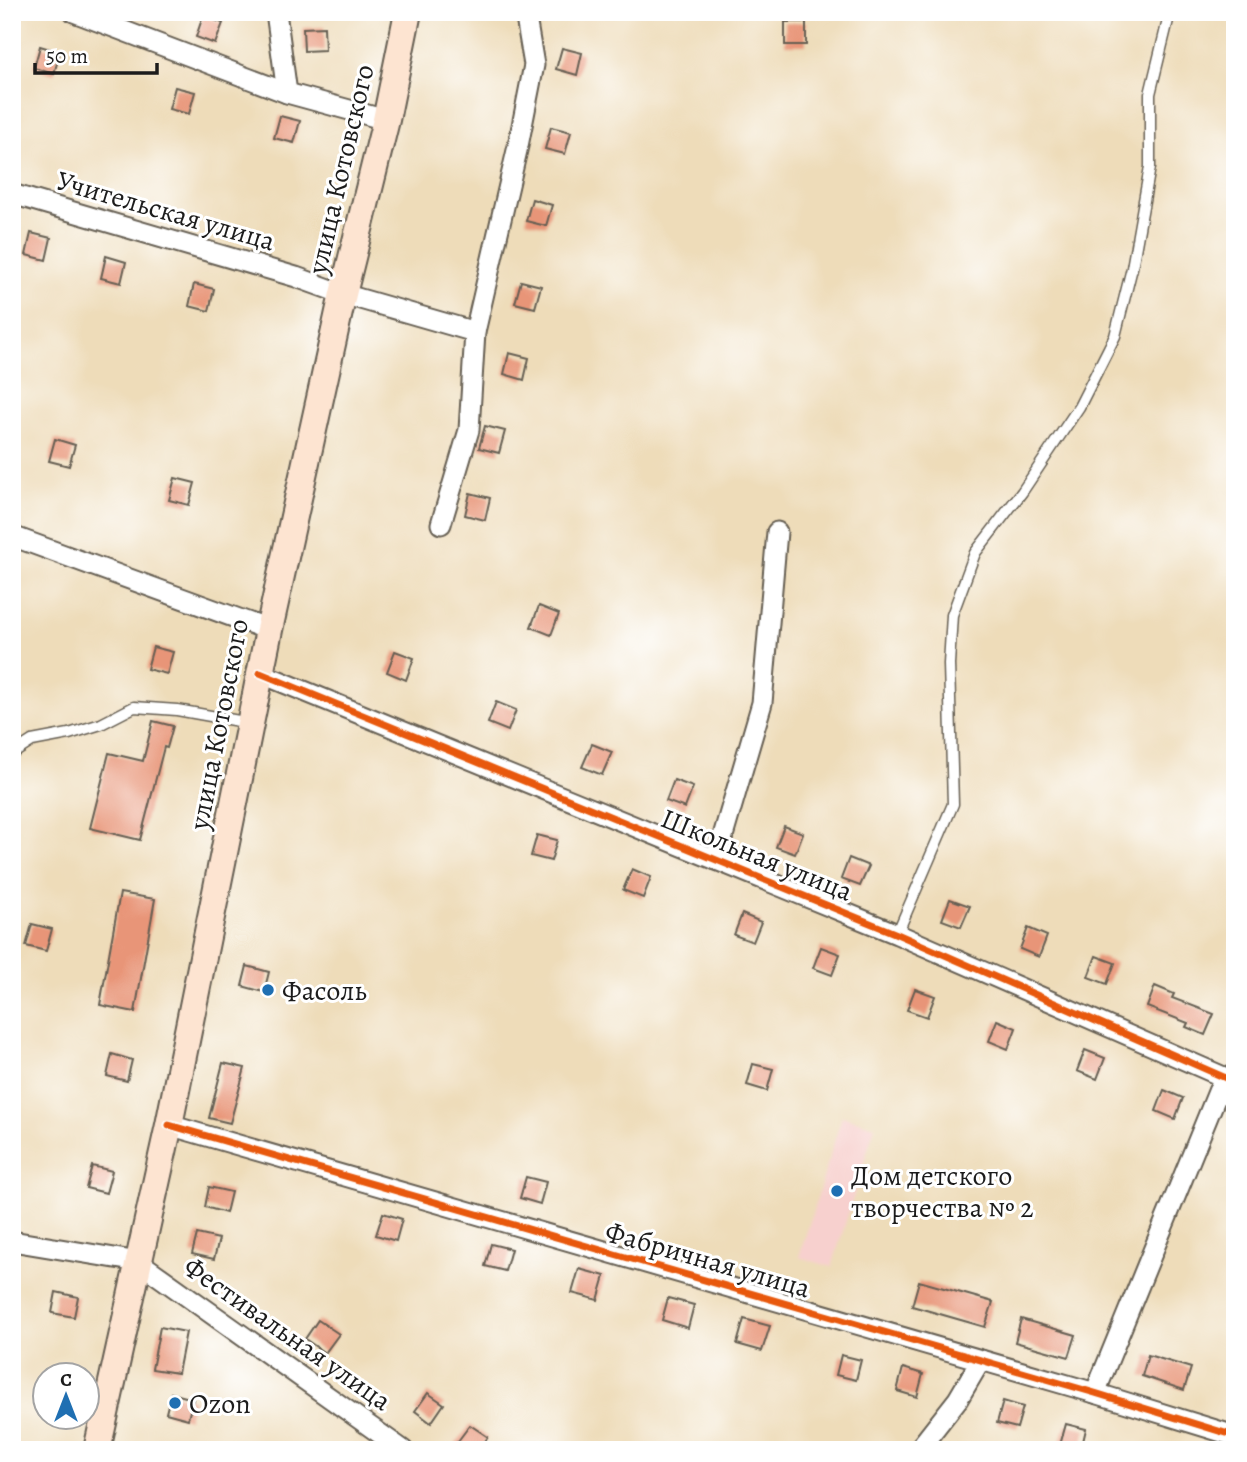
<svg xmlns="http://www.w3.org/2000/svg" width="1247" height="1462" font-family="Alegreya,serif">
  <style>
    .built { fill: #f7d0ce }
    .building { fill: #e89578 }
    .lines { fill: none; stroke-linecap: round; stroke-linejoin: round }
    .lane-casing { stroke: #665f53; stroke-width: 13 }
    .street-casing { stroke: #665f53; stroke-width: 23 }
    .secondary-casing { stroke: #665f53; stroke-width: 30 }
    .lane { stroke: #fff; stroke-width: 10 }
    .street { stroke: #fff; stroke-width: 19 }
    .secondary { stroke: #fde4d1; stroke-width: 26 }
    .cycleway-casing { stroke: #fff; stroke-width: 11 }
    .cycleway { stroke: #e8590c; stroke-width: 7 }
    .poi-dot { fill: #1f6fb2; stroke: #fff; stroke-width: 2.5 }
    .labels { text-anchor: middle; stroke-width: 6; stroke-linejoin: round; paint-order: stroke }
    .street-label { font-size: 28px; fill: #1c1c1c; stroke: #fff }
    .poi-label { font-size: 28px; fill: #1c1c1c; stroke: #fff; text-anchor: start }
  </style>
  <rect width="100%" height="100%" fill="#fff"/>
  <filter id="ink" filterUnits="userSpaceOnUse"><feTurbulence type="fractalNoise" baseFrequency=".0143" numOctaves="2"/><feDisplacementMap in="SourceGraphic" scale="14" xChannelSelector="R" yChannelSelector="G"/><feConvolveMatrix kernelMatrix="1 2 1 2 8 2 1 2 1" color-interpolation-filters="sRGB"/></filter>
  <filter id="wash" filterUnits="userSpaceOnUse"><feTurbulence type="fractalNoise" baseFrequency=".00686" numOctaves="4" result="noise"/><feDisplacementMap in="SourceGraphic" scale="28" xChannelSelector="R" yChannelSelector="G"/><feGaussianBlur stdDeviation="1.57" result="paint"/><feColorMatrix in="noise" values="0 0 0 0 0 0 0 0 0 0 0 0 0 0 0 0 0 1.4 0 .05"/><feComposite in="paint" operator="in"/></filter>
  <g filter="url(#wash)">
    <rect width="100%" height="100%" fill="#eedcb9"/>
    <!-- built -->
    <polygon class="built" points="842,1116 875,1126 832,1267 799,1257"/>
    <g id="blocks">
      <!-- building -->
      <g class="building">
        <polygon points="203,16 223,23 215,44 196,37"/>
        <rect x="785" y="22" width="21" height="23"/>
        <polygon points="324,27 325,50 304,51 303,28"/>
        <polygon points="40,46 60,52 54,74 34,68"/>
        <polygon points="562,48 582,53 577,75 556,69"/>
        <polygon points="175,87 195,92 189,114 169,109"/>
        <polygon points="280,116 300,121 294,143 274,138"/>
        <polygon points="551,127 571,132 565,154 545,149"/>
        <polygon points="532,199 552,205 546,226 526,221"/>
        <polygon points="31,233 51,238 46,260 26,255"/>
        <polygon points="106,256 126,262 121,283 101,278"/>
        <polygon points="521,281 541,286 535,308 515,303"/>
        <polygon points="194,284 214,289 209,311 189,306"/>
        <polygon points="509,353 529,358 524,380 504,374"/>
        <polygon points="485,426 505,431 499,453 479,448"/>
        <polygon points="55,439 75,445 69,466 49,461"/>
        <polygon points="175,478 195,483 189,505 169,500"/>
        <polygon points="470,493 490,498 485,520 465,515"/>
        <polygon points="539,606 559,614 551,635 531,627"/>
        <polygon points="153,647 173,652 167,674 147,669"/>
        <polygon points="395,651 414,658 406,680 387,672"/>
        <polygon points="496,702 516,710 508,731 488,723"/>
        <polygon points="153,721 173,726 167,748 164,747 140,840 90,828 109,753 143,761"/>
        <polygon points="592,744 612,752 602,775 582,767"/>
        <polygon points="674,780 693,787 685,808 666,801"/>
        <polygon points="784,826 803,833 795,854 776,847"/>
        <polygon points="537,835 557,840 551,861 531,856"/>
        <polygon points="849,858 869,866 860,886 841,879"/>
        <polygon points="632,869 651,877 643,898 623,890"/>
        <polygon points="120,893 155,899 135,1012 100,1005"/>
        <polygon points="950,899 970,906 961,927 942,920"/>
        <polygon points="742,914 761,922 753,942 734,935"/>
        <polygon points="32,924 52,929 46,951 26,946"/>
        <polygon points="1028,928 1047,936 1039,957 1020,949"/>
        <polygon points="821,947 840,954 832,975 813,968"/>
        <polygon points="1096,956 1115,963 1107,984 1088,977"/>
        <polygon points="247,966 269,972 264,992 242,986"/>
        <polygon points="1155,986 1174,994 1172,998 1214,1014 1205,1035 1186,1027 1188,1023 1147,1007"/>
        <polygon points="915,989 935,996 927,1017 907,1010"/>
        <polygon points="997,1020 1016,1028 1008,1049 989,1041"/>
        <polygon points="1085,1050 1105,1058 1097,1079 1077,1071"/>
        <polygon points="112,1054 132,1060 127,1081 107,1076"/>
        <polygon points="223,1063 245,1068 230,1123 209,1118"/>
        <polygon points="753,1064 773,1069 767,1091 747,1085"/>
        <polygon points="1164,1090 1183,1098 1175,1119 1156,1111"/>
        <polygon points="92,1166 112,1171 106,1193 86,1188"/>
        <polygon points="526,1177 546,1182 540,1204 520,1198"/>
        <polygon points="209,1187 231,1192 226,1213 205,1207"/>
        <polygon points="383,1213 402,1219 396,1241 376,1235"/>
        <polygon points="197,1234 219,1239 214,1259 192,1254"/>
        <polygon points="491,1244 511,1249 505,1271 485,1266"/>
        <polygon points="579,1269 605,1276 598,1300 572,1293"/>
        <polygon points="919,1281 993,1302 985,1327 912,1306"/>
        <polygon points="56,1292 78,1297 74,1317 52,1313"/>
        <polygon points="668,1298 694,1305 688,1328 662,1320"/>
        <polygon points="744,1319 770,1326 762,1351 737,1344"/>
        <polygon points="1021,1319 1076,1335 1069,1357 1015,1342"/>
        <polygon points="318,1320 339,1334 325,1353 305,1339"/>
        <polygon points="160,1327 186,1332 178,1373 152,1369"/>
        <polygon points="841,1355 861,1360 856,1380 836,1375"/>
        <polygon points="1148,1355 1191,1368 1184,1390 1142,1376"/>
        <polygon points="903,1368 923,1374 917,1397 897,1391"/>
        <polygon points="171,1393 193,1399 188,1419 166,1413"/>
        <polygon points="428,1393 444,1404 431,1423 415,1411"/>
        <polygon points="1003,1401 1023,1407 1017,1428 997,1423"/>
        <polygon points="1066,1424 1086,1429 1081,1450 1060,1445"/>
        <polygon points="470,1425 488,1437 479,1450 462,1450 455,1445"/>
      </g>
    </g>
  </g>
  <g filter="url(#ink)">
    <use href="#blocks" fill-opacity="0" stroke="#665f53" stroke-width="2"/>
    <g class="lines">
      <defs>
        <g id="lane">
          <polyline points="12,754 32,741 69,734 101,724 134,707 177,710 250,723"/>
          <polyline points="897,934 953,804 949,664 952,615 975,553 1022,492 1079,407 1115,336 1132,268 1150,167 1150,94 1170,12"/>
        </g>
        <g id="street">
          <polyline points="74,12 287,93 386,120"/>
          <polyline points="276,12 287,93"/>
          <polyline points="12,194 296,277 343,294 475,332"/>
          <polyline points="441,524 469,430 475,332 518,146 534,65 525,12"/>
          <polyline points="12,536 269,630"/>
          <polyline points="260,673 897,934 1235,1082"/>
          <polyline points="716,860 762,703 777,532"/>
          <polyline points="169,1125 1095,1393 1235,1436"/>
          <polyline points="12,1241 139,1262 403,1450"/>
          <polyline points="1095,1393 1224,1077"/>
          <polyline points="918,1450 958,1399 981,1360"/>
        </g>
        <polyline id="secondary" points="97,1450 169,1125 269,630 343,294 386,120 408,12"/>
      </defs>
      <!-- lane casing -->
      <use href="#lane" class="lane-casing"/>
      <!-- street casing -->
      <use href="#street" class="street-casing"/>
      <!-- secondary casing -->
      <use href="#secondary" class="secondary-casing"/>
      <!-- lane -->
      <use href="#lane" class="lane"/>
      <!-- street -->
      <use href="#street" class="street"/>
      <!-- secondary -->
      <use href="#secondary" class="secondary"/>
      <defs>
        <g id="cycleway">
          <polyline points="260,673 897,934 1235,1082"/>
          <polyline points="169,1125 1095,1393 1235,1436"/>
        </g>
      </defs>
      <!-- cycleway casing -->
      <use href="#cycleway" class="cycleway-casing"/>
      <!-- cycleway -->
      <use href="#cycleway" class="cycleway"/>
    </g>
  </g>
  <!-- markers -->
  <g class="poi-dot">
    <circle cx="268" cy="990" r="7"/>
    <circle cx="837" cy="1191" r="7"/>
    <circle cx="175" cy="1403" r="7"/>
  </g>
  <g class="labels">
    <!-- street labels -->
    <g class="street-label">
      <text transform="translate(340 169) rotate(-77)" y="10">улица Котовского</text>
      <text transform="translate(166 210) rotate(16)" y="10">Учительская улица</text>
      <text transform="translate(218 724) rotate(-79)" y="10">улица Котовского</text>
      <text transform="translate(757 854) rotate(22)" y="10">Школьная улица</text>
      <text transform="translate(708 1259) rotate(16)" y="10">Фабричная улица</text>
      <text transform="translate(288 1333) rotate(35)" y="10">Фестивальная улица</text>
    </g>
    <!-- poi labels -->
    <g class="poi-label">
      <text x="282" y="1000">Фасоль</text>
      <text x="851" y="1185">Дом детского<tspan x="851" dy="32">творчества № 2</tspan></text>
      <text x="189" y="1413">Ozon</text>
    </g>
  </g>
  <!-- margin -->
  <rect width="1247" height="1462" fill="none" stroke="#fff" stroke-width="42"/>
  <!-- north arrow -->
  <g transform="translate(66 1396)"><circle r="33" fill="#ffffff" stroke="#a4a4a4" stroke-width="2"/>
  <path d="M0-5L12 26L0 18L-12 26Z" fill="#1f6fb2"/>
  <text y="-10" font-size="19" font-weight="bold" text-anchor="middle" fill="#1c1c1c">С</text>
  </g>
  <!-- scale -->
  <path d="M35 63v10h122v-10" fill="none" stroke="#1c1c1c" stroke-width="3.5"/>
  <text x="46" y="63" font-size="21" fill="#1c1c1c" stroke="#ffffff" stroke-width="5" paint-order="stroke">50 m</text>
</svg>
